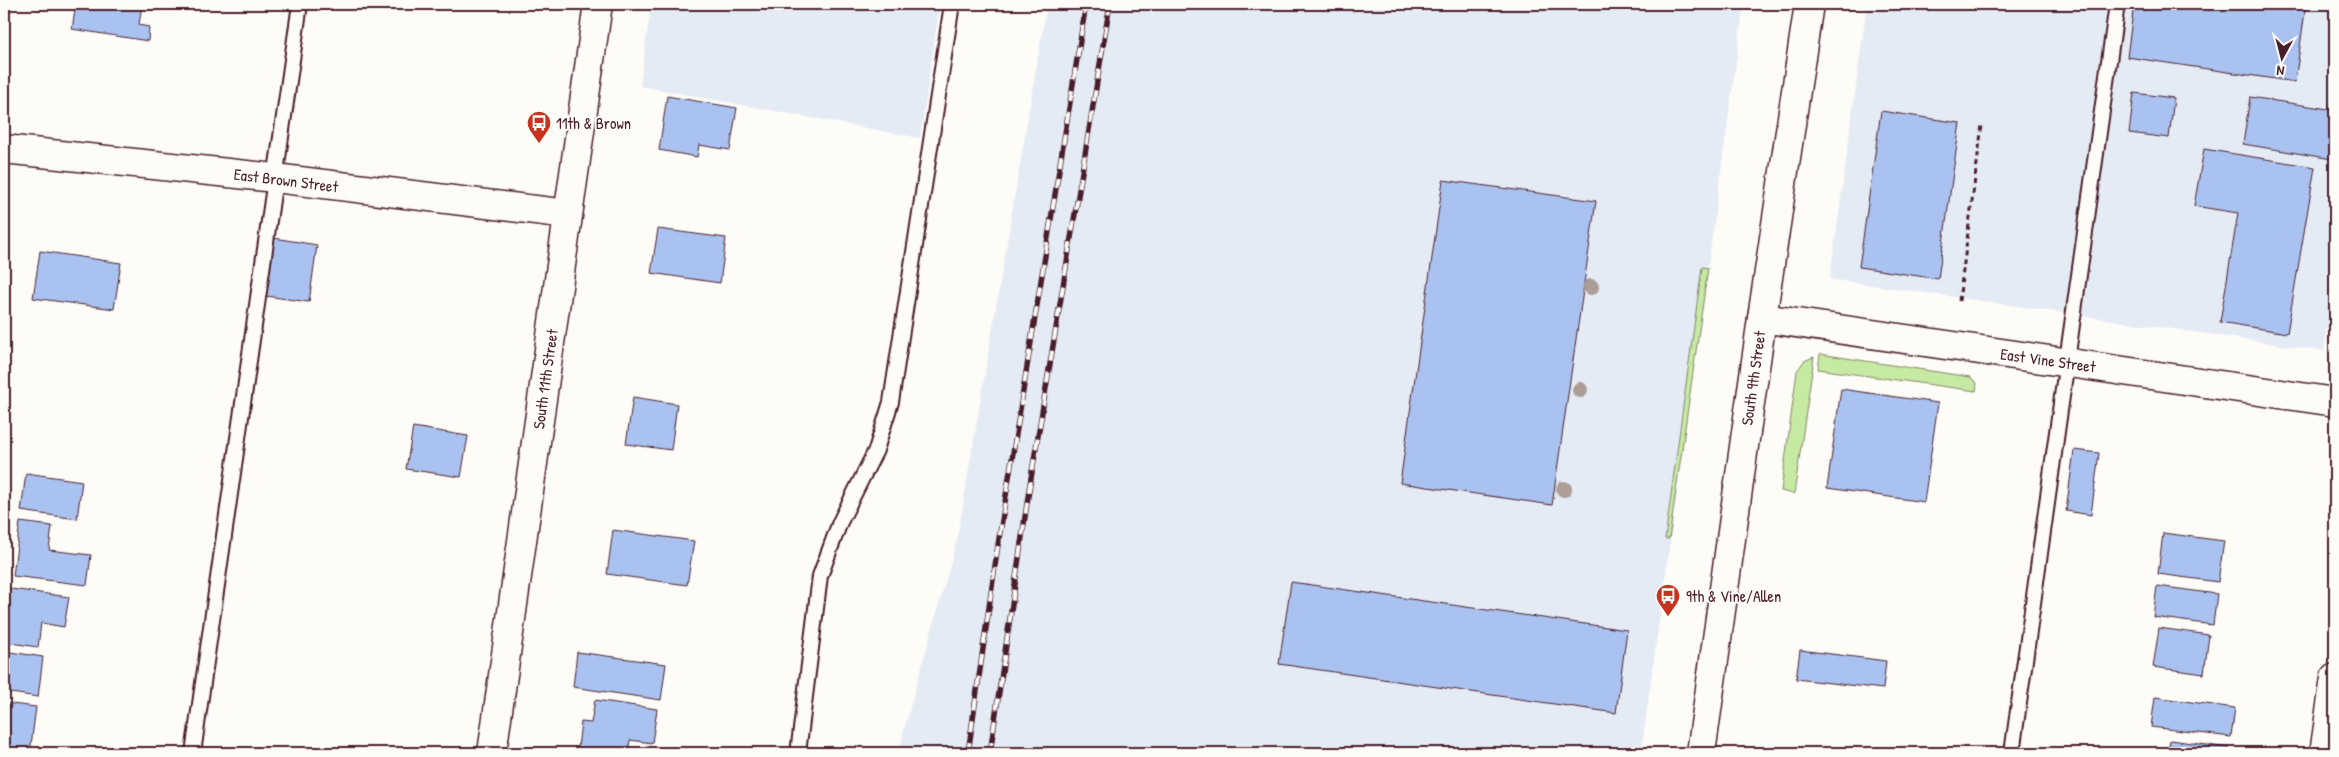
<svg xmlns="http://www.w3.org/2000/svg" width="2339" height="757" font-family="'Patrick Hand',sans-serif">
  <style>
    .built { fill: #e4ebf5 }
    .green { fill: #c6eaa4; stroke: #888468 }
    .building { fill: #aac2f0; stroke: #4a1f2b }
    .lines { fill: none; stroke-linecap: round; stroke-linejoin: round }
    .lane-casing { stroke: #4a1f2b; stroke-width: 18 }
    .street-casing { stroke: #4a1f2b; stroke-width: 31 }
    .secondary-casing { stroke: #4a1f2b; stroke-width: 31 }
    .path { stroke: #4a1f2b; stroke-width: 3; stroke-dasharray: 5 4; stroke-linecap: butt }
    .lane { stroke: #fdfcf7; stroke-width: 14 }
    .street { stroke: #fdfcf7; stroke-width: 28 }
    .secondary { stroke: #fdfcf7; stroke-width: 28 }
    .rail-casing { stroke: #4a1f2b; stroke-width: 5.5 }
    .rail { stroke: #fdfcf7; stroke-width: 4; stroke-dasharray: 11; stroke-linecap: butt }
    .tree { fill: #ac9e97 }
    .labels { text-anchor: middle; stroke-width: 4; stroke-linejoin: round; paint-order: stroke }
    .poi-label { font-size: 16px; fill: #4a1f2b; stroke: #fdfcf7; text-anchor: start }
    .street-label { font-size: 16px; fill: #4a1f2b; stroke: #fdfcf7 }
  </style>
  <rect width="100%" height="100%" fill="#fdfcf7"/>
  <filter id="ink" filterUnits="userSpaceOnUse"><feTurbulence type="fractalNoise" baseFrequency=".02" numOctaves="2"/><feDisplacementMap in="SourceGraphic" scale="10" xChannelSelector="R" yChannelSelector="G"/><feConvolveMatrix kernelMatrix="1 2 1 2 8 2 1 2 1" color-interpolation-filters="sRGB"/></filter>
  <g filter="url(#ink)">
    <!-- built -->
    <g class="built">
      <polygon points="651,4 940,4 920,138 640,86"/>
      <polygon points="1047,4 1744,4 1641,753 900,753 903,733 957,540"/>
      <polygon points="1867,4 2335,4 2335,269 2324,351 1830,279"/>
    </g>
    <!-- green -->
    <g class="green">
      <polygon points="1702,267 1708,268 1669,539 1665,539"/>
      <polygon points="1820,354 1970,377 1977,383 1976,391 1818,369"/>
      <polygon points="1814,357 1794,494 1781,491 1797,371 1804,361"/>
    </g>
    <!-- building -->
    <g class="building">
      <polygon points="76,4 142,4 139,25 149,27 148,41 72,29"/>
      <polygon points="2134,4 2306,4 2295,82 2127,57"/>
      <polygon points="2134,93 2174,98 2169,138 2129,133"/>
      <polygon points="667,96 737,108 730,150 699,145 697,157 659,150"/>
      <polygon points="2250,97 2335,110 2335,139 2332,159 2243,144"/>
      <polygon points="1881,111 1960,123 1938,279 1859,267"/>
      <polygon points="2204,149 2315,167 2287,333 2220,322 2238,213 2194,206"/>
      <polygon points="1443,180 1596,201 1552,505 1400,483"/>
      <polygon points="658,229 726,238 720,283 651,273"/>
      <polygon points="274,238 317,245 309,302 266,296"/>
      <polygon points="40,251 121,263 114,309 33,298"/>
      <polygon points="1841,389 1938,403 1924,502 1827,488"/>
      <polygon points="633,397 677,404 671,450 626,444"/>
      <polygon points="413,427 468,436 461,477 406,469"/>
      <polygon points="2074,450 2099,453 2091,515 2066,511"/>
      <polygon points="26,473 82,481 77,519 21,511"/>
      <polygon points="20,522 52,526 49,550 91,555 87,585 13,576"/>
      <polygon points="613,530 694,541 687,585 607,574"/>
      <polygon points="2163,533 2224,541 2218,582 2158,574"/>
      <polygon points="1291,582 1627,630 1616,713 1279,664"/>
      <polygon points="2157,586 2217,594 2213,625 2153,617"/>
      <polygon points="4,588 69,597 64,627 41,623 38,647 4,642"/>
      <polygon points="2159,628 2209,635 2204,674 2153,667"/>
      <polygon points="1800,650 1886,661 1883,689 1796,679"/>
      <polygon points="4,651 43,657 38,697 4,692"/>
      <polygon points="577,652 666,664 661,700 573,687"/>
      <polygon points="2155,697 2235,708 2231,737 2151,727"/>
      <polygon points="595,700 657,709 652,743 630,740 628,753 578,748 581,722 591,723"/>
      <polygon points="4,703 36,707 30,753 4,752"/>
      <polygon points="2170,740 2229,748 2228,753 2168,753"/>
    </g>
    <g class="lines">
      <defs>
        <g id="lane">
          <polyline points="193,753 300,4"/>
          <polyline points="798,753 820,576 840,522 876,450 891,402 952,4"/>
          <polyline points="2012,753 2117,4"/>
        </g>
        <g id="street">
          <polyline points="4,149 275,178 568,214"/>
          <polyline points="1762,318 2335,402"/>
          <polyline points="1701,753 1762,318 1809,4"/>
          <polyline points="2324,753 2335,678"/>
        </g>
        <polyline id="secondary" points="492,753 598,4"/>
      </defs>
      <!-- lane casing -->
      <use href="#lane" class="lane-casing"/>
      <!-- street casing -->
      <use href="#street" class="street-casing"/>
      <!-- secondary casing -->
      <use href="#secondary" class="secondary-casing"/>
      <!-- path -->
      <polyline class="path" points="1959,301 1982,125"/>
      <!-- lane -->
      <use href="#lane" class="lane"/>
      <!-- street -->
      <use href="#street" class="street"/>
      <!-- secondary -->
      <use href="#secondary" class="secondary"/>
      <defs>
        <g id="rail">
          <polyline points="968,753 998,545 1086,4"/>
          <polyline points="990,753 1029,490 1110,4"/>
        </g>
      </defs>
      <!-- rail casing -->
      <use href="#rail" class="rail-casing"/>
      <!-- rail -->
      <use href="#rail" class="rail"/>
    </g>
    <!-- trees -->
    <g class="tree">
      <circle cx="1591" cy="287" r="8"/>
      <circle cx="1580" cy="390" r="8"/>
      <circle cx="1564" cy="489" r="8"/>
    </g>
  </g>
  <!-- icons -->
  <defs>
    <symbol id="bus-pin" viewBox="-11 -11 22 30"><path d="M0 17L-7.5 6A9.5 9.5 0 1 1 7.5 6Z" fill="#c8321e" stroke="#fdfcf7"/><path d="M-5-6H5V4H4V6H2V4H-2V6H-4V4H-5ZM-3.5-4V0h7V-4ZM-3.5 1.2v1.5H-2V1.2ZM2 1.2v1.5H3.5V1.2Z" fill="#fff"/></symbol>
  </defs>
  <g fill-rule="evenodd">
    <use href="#bus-pin" x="525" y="109" width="28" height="38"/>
    <use href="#bus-pin" x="1654" y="582" width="28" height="38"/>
  </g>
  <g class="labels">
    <!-- poi labels -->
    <g class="poi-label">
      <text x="556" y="129">11th &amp; Brown</text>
      <text x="1686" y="602">9th &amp; Vine/Allen</text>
    </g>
    <!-- street labels -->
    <g class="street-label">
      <text transform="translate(286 180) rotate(7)" y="6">East Brown Street</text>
      <text transform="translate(2048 360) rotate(8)" y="6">East Vine Street</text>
      <text transform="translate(1753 378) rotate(-82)" y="6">South 9th Street</text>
      <text transform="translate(545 379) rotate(-82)" y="6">South 11th Street</text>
    </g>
  </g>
  <!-- margin -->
  <rect width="2339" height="757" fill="none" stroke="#fdfcf7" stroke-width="20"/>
  <rect x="10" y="10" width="2319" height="737" fill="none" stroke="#4a1f2b" stroke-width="2" filter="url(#ink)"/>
  <!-- north arrow -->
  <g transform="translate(2282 58) rotate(187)" stroke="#fdfcf7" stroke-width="4" paint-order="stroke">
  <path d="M0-4L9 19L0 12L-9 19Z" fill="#4a1f2b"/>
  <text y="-8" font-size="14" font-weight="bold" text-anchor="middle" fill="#4a1f2b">N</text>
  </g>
</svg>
